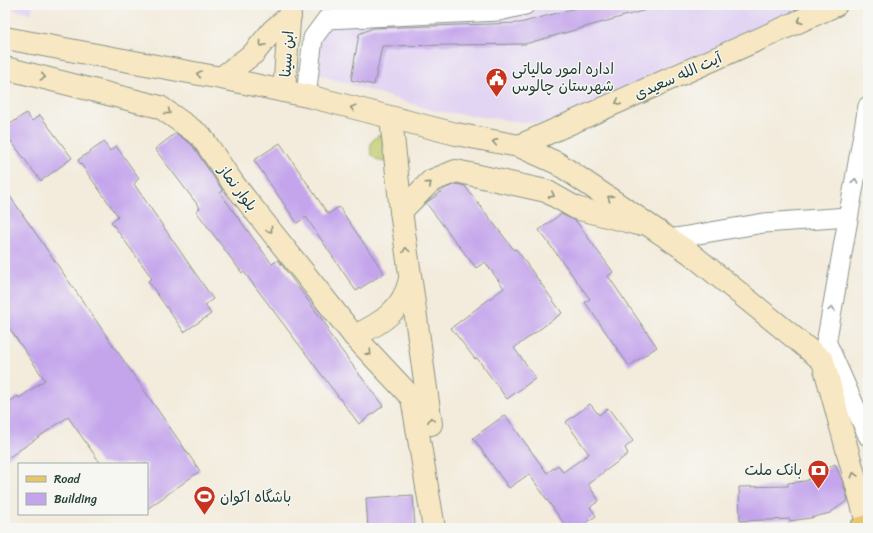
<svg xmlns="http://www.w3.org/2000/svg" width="873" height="533" font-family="Sriracha,'Playpen Sans Arabic',sans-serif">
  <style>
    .built { fill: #e2d4f3 }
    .green { fill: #c2ce70; stroke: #708652 }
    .building { fill: #c4a5ec }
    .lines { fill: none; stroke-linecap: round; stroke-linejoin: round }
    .street-casing { stroke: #899488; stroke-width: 21 }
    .secondary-casing { stroke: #899488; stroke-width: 24 }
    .primary-casing { stroke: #899488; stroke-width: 24 }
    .street { stroke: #fff; stroke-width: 19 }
    .secondary { stroke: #f7e8c3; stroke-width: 22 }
    .primary { stroke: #ebc669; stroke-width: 22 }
    .oneway { stroke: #8b927c }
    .oneway2 { stroke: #8f9e9a }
    .labels { text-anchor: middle; stroke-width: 3; stroke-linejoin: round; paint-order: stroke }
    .street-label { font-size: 15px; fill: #1f3d34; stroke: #f6f6f2 }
    .poi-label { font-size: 15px; fill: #1f3d34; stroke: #f6f6f2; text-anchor: start }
  </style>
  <rect width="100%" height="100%" fill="#f6f6f2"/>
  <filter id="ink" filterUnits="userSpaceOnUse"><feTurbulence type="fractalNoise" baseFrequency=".025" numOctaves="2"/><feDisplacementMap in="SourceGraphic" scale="8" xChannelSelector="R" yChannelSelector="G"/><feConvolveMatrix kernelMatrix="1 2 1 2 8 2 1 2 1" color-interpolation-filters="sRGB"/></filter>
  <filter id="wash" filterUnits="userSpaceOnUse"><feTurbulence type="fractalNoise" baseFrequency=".012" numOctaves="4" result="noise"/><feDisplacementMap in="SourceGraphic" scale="16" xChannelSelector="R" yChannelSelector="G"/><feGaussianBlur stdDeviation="0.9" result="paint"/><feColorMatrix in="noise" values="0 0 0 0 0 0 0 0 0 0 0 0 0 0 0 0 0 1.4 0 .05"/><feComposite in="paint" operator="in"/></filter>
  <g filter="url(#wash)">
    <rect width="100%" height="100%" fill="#f3ebdb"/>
    <!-- built -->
    <g class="built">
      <polygon points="5,5 33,5 31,14 5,7"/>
      <polygon points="320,5 820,5 546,125 435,111 319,75"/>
    </g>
    <!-- green -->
    <path class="green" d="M384,134l1,28c-19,-1 -20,-25 -1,-28z"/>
    <g id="blocks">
      <!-- building -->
      <g class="building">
        <polygon points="587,5 645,5 646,10 525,44 382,46 374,85 351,80 359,34 373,28 520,23"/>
        <polygon points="26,113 32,121 40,115 72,158 41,181 5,133 5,128"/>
        <polygon points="176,133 192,145 223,191 220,193 272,264 278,260 284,268 329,329 327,331 383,406 359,424 244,272 242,273 196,211 200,208 155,149"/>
        <polygon points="104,142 110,151 116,146 139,178 134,184 213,299 205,305 211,314 184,332 148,281 152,278 111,222 118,216 78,160"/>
        <polygon points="280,143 328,214 339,207 384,273 356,291 306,217 297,223 254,160"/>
        <polygon points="457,184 465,186 514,250 516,249 562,313 514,348 536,378 507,399 477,358 475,359 451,328 504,288 485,262 476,268 426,203 446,188"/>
        <polygon points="5,189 200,471 147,509 147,464 101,464 68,417 5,460 5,405 18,396 19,398 45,380 5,322"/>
        <polygon points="561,214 576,221 613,272 608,276 657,347 629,366 585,302 590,299 539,230"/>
        <polygon points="590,404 599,415 608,408 633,441 625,448 628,454 588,484 599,501 590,507 596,516 579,528 567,528 529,474 509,488 473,438 505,415 547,473 558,465 563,472 589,454 566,422"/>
        <polygon points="835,464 842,480 848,500 830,513 810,518 790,521 790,519 740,521 739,487 788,486 788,483 806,481"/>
        <polygon points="413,495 415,528 368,528 366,498"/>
      </g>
    </g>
  </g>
  <g filter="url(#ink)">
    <use href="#blocks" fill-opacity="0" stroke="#899488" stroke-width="1"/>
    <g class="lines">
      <defs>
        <g id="street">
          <polyline points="306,96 313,38 327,19 499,11 525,5"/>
          <polyline points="669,239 764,223 848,217"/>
          <polyline points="826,341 868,436"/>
          <polyline points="823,361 868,106"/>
        </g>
        <g id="secondary">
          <polyline points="5,38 221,78 312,97 456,134 519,146 557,163 690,253 823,361 868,526"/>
          <polyline points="5,68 160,107 201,136 233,183 354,336 412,398 434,528"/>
          <polyline points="221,78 254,53 273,30 290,16"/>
          <polyline points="284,91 290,8"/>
          <polyline points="391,118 401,211 431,424"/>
          <polyline points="519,146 836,5"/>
          <polyline points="401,211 431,181 456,171 546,191 576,208 638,224"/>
          <path d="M354,336c27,-12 50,-27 56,-57"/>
        </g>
        <polyline id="primary" points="861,528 868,526"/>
      </defs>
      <!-- street casing -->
      <use href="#street" class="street-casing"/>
      <!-- secondary casing -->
      <use href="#secondary" class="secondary-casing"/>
      <!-- primary casing -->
      <use href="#primary" class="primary-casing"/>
      <!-- street -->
      <use href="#street" class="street"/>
      <!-- secondary -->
      <use href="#secondary" class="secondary"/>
      <!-- primary -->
      <use href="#primary" class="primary"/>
    </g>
    <!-- one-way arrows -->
    <defs><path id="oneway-chevron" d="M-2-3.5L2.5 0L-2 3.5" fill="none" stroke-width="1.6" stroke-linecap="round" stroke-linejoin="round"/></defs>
    <g class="oneway">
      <use href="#oneway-chevron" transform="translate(800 21) rotate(156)"/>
      <use href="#oneway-chevron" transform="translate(262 44) rotate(130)"/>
      <use href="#oneway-chevron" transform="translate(199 74) rotate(-170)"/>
      <use href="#oneway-chevron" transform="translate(43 77) rotate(14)"/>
      <use href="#oneway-chevron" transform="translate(618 102) rotate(156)"/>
      <use href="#oneway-chevron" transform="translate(353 108) rotate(-165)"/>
      <use href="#oneway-chevron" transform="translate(168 112) rotate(36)"/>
      <use href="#oneway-chevron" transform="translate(495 142) rotate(-169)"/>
      <use href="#oneway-chevron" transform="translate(429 184) rotate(-40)"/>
      <use href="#oneway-chevron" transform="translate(552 195) rotate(28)"/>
      <use href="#oneway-chevron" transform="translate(610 198) rotate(-146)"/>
      <use href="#oneway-chevron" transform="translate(270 230) rotate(52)"/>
      <use href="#oneway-chevron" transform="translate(406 250) rotate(-98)"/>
      <use href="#oneway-chevron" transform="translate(369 353) rotate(48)"/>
      <use href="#oneway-chevron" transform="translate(431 420) rotate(-98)"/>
      <use href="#oneway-chevron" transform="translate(854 475) rotate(-105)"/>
    </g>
    <g class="oneway2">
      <use href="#oneway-chevron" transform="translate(855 181) rotate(-80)"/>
      <use href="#oneway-chevron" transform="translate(832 309) rotate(-80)"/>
    </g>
  </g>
  <!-- icons -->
  <defs>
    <symbol id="civic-pin" viewBox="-11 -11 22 30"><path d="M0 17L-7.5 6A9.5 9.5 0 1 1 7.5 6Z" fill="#c8321e" stroke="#f6f6f2"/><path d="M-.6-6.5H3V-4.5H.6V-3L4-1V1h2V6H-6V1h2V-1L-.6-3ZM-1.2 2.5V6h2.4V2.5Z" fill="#fff"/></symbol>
    <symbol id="bank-pin" viewBox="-11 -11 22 30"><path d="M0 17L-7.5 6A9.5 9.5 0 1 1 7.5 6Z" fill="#c8321e" stroke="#f6f6f2"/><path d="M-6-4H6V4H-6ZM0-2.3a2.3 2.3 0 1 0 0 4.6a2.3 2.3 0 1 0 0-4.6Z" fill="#fff"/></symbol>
    <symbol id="stadium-pin" viewBox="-11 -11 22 30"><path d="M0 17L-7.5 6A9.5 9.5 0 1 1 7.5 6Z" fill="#c8321e" stroke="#f6f6f2"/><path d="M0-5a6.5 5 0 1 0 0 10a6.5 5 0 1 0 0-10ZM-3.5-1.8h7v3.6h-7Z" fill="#fff"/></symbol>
  </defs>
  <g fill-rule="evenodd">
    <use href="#civic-pin" x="484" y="66" width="25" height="34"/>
    <use href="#bank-pin" x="806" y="458" width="25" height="34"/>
    <use href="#stadium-pin" x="192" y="484" width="25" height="34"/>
  </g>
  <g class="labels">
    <!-- street labels -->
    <g class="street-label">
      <text transform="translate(287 54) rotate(-86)" y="5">ابن سینا</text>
      <text transform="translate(678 76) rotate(-24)" y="5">آیت الله سعیدی</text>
      <text transform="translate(238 188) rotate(53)" y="5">بلوار نماز</text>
    </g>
    <!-- poi labels -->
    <g class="poi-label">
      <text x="512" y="74">اداره امور مالیاتی<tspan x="512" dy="17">شهرستان چالوس</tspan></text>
      <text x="802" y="475" text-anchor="end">بانک ملت</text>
      <text x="220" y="502">باشگاه اکوان</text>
    </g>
  </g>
  <!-- margin -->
  <rect width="873" height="533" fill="none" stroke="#f6f6f2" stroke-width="20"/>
  <!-- legend -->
  <rect x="18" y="463" width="130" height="52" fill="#f6f6f2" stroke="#a0aca6"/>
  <rect x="26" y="476" width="20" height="6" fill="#ebc669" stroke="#a0aca6"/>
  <text x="54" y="483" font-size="12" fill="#1f3d34">Road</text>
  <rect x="26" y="493" width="20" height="12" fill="#c4a5ec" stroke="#a0aca6"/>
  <text x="54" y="503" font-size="12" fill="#1f3d34">Building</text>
</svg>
